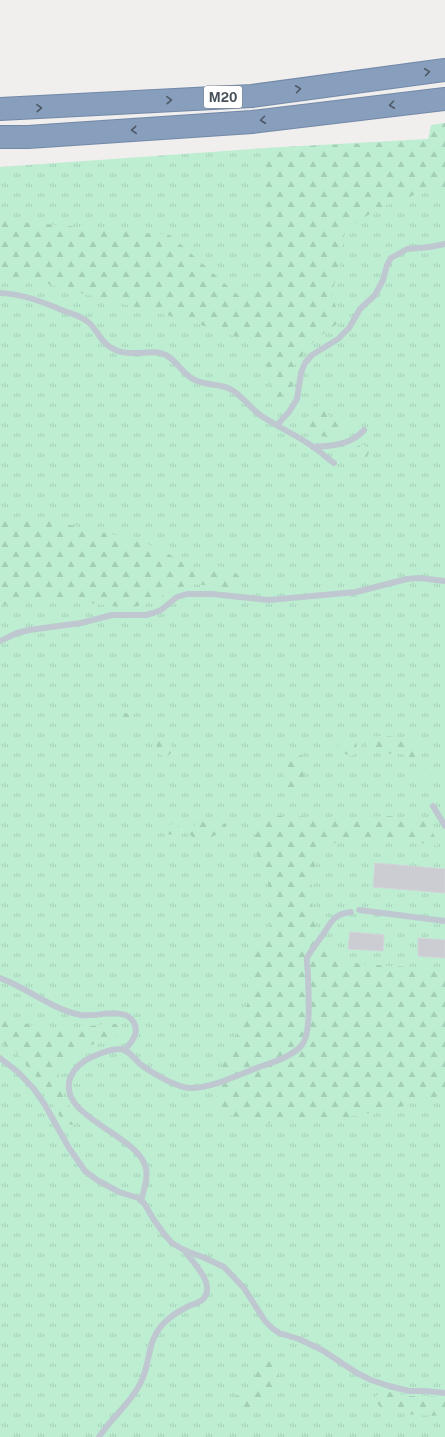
<svg xmlns="http://www.w3.org/2000/svg" width="445" height="1437" font-family="'Public Sans',sans-serif">
  <style>
    .grass { fill: url(#grass-tufts) }
    .forest { fill: url(#forest-firs) }
    .building { fill: #cbcdd3; stroke: #d2d4da }
    .lines { fill: none; stroke-linecap: round; stroke-linejoin: round }
    .motorway-casing { stroke: #7289a8; stroke-width: 24 }
    .service { stroke: #bfc8d0; stroke-width: 6 }
    .motorway { stroke: #879ebc; stroke-width: 22 }
    .oneway { stroke: #4d5965 }
    .labels { text-anchor: middle; stroke-width: 3.5; stroke-linejoin: round; paint-order: stroke }
    .shield { fill: #fff; stroke: #7e858c; stroke-width: 1 }
    .shield-label { font-size: 13px; font-weight: bold; fill: #47515b }
  </style>
  <defs>
    <pattern id="grass-tufts" width="24" height="20" patternUnits="userSpaceOnUse"><rect width="24" height="20" fill="#bdeed2"/><path d="M3 7l-1-3M5 7V3M7 7l1-3M15 17l-1-3M17 17v-4M19 17l1-3" fill="none" stroke="#a4ceb7"/></pattern>
    <pattern id="forest-firs" width="22" height="20" patternUnits="userSpaceOnUse"><rect width="22" height="20" fill="#bdeed2"/><path d="M5 1l3.5 6h-7zM16 11l3.5 6h-7z" fill="#a4ceb7"/></pattern>
  </defs>
  <rect width="100%" height="100%" fill="#f1eeee"/>
  <!-- grass -->
  <polygon class="grass" points="445,138 445,1437 0,1437 0,167 266,148"/>
  <!-- forest -->
  <g class="forest">
    <polygon points="445,123 445,190 425,191 379,208 345,230 340,268 331,293 341,321 324,333 309,346 295,365 291,392 274,399 268,373 265,346 189,321 57,287 26,276 0,278 0,220 170,235 239,296 267,274 266,148 428,140 431,125"/>
    <path d="M321,404l3,2 6,12 17,3 1,9 -8,7c-13,1 -23,-1 -35,-6l-2,-9 10,-12z"/>
    <polygon points="363,445 367,447 369,452 367,457 356,454 355,450 358,446"/>
    <path d="M30,516l107,24 24,9 17,11 21,10 15,-5 17,4 12,11c-4,2 -10,6 -14,7 -12,1 -25,-4 -39,-2 -22,4 -38,21 -60,22 -21,1 -42,-6 -63,-7 -20,-2 -48,2 -67,6v-88z"/>
    <circle cx="125" cy="721" r="8"/>
    <polygon points="380,736 398,737 416,741 419,748 415,757 409,757 401,754 379,753 367,750 366,741 371,737"/>
    <path d="M161,738h5c5,5 6,8 5,15l-6,5 -7,-5 -2,-9z"/>
    <polygon points="350,738 356,738 357,753 350,756 337,750 338,742"/>
    <path d="M301,755c3,11 4,24 1,35l-13,-1 -5,-3 -1,-19 2,-10z"/>
    <polygon points="421,768 433,768 433,773 429,780 419,777"/>
    <polygon points="273,816 295,816 332,819 387,816 428,819 438,846 416,842 357,837 324,846 311,875 313,916 324,951 355,963 388,966 445,968 445,1094 404,1106 333,1120 270,1123 214,1112 222,1067 236,1038 249,998 253,960 256,940 271,936 269,888 258,856 253,823"/>
    <path d="M218,819l9,6c-11,14 -17,12 -34,13l-5,-6 2,-4 8,-5z"/>
    <path d="M177,823l2,4 -5,8 -8,-1 -3,-4c4,-5 8,-6 14,-7z"/>
    <path d="M0,1015c9,2 18,6 27,9 26,7 56,4 82,-1l7,1 5,6 -2,5c-15,5 -56,18 -60,34 -4,16 11,39 19,51l-4,5 -8,-1 -8,-10 -19,-34 -23,-28 -16,-10z"/>
    <path d="M275,1354c11,17 -1,36 -12,50 -10,4 -21,5 -29,-3l1,-4 6,-3 6,-2 6,-6 4,-17 2,-7 4,-5z"/>
    <path d="M385,1391l23,5h20l17,2v17c-12,2 -49,-1 -60,-5 -5,-2 -8,-7 -11,-12l4,-4z"/>
  </g>
  <!-- building -->
  <g class="building">
    <polygon points="375,863 445,869 445,893 373,887"/>
    <polygon points="350,932 384,935 383,951 348,949"/>
    <polygon points="418,938 445,940 445,958 418,956"/>
  </g>
  <g class="lines">
    <defs>
      <g id="motorway">
        <polyline points="0,109 252,96 445,70"/>
        <polyline points="0,137 28,137 252,122 445,99"/>
      </g>
    </defs>
    <!-- motorway casing -->
    <use href="#motorway" class="motorway-casing"/>
    <!-- service -->
    <g class="service">
      <path d="M0,293c23,1 43,9 64,18 9,3 17,5 24,11 9,7 12,19 22,25 20,13 40,0 56,8 11,6 16,18 27,24 11,7 25,4 37,10 12,6 19,18 30,26 16,11 36,20 52,31 8,5 14,12 22,17"/>
      <polyline points="277,425 289,412 297,399 301,373 305,363 312,355 338,339 349,328 360,309 375,295 383,280 387,265 391,258 407,249 430,247 445,244"/>
      <path d="M313,447c19,-1 38,-2 51,-17"/>
      <polyline points="0,641 17,633 29,630 81,623 112,615 146,615 153,613 161,610 177,597 187,594 212,594 269,600 356,592 407,579 419,578 445,581"/>
      <polyline points="433,806 445,826"/>
      <polyline points="359,910 445,921"/>
      <path d="M0,978c28,10 51,31 81,37 14,2 38,-6 48,2 13,11 5,24 -5,33"/>
      <polyline points="0,1058 18,1072 34,1089 45,1105 69,1148 85,1171 97,1180 119,1192 138,1198 144,1203 154,1220 165,1235 172,1243 184,1250 205,1258 224,1267 244,1288 265,1321 272,1328 279,1333 299,1339 322,1350 357,1373 371,1380 389,1386 409,1391 425,1391 445,1393"/>
      <path d="M141,1201c3,-12 8,-25 4,-36 -11,-32 -91,-50 -74,-89 4,-9 14,-16 23,-20 7,-3 18,-7 26,-7 9,0 16,13 24,18 10,7 34,21 46,21 21,1 52,-15 72,-22 13,-4 31,-10 40,-21 10,-13 6,-55 6,-71 0,-5 -2,-11 -1,-16 2,-5 13,-19 17,-25 8,-13 11,-19 27,-21"/>
      <path d="M99,1437c12,-19 31,-33 41,-53 12,-22 5,-41 24,-61 6,-6 15,-12 23,-16 7,-4 19,-5 20,-16 2,-13 -15,-30 -23,-41"/>
    </g>
    <!-- motorway -->
    <use href="#motorway" class="motorway"/>
  </g>
  <!-- one-way arrows -->
  <defs><path id="oneway-chevron" d="M-2-3.5L2.5 0L-2 3.5" fill="none" stroke-width="1.6" stroke-linecap="round" stroke-linejoin="round"/></defs>
  <g class="oneway">
    <use href="#oneway-chevron" transform="translate(427 72) rotate(-8)"/>
    <use href="#oneway-chevron" transform="translate(298 89) rotate(-8)"/>
    <use href="#oneway-chevron" transform="translate(169 100) rotate(-3)"/>
    <use href="#oneway-chevron" transform="translate(392 105) rotate(173)"/>
    <use href="#oneway-chevron" transform="translate(39 108) rotate(-3)"/>
    <use href="#oneway-chevron" transform="translate(263 120) rotate(173)"/>
    <use href="#oneway-chevron" transform="translate(134 130) rotate(176)"/>
  </g>
  <g class="labels">
    <!-- shield labels -->
    <rect class="shield" x="204" y="86" width="38" height="22" rx="3"/>
    <g class="shield-label">
      <text x="223" y="102">M20</text>
    </g>
  </g>
</svg>
